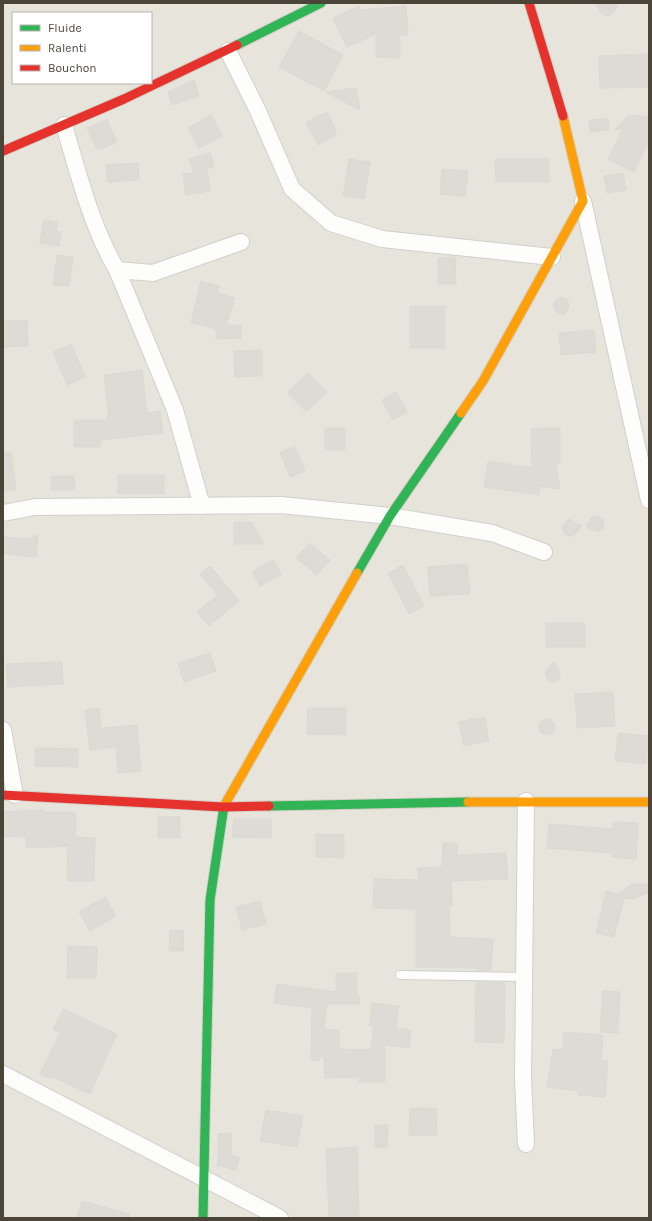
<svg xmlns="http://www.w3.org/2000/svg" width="652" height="1221" font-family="Karla,sans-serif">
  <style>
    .residential { fill: #e7e4dc; fill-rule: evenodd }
    .building { fill: #dedbd6; stroke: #dcd9d4 }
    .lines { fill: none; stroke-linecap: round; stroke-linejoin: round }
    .lane-casing { stroke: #d2d0cb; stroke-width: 10 }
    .street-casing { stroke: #d2d0cb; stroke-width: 18 }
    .fast-casing { stroke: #d3cfc5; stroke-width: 11 }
    .slow-casing { stroke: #d3cfc5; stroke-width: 11 }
    .jam-casing { stroke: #d3cfc5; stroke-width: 11 }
    .lane { stroke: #fdfdfc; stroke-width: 8 }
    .street { stroke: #fdfdfc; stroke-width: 16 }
    .fast { stroke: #30b455; stroke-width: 9 }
    .slow { stroke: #ff9f0a; stroke-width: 9 }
    .jam { stroke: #e5322d; stroke-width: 9 }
  </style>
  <rect width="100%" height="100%" fill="#f4f2ee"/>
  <!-- residential -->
  <path class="residential" d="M3,3h646v1215h-646zM13,13h138v70h-138z"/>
  <!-- building -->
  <g class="building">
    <polygon points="595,3 618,3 614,12 608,16 602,14"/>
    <polygon points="359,6 360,10 406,6 408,35 400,35 400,58 376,57 376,34 347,47 333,18"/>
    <polygon points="299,31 343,55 324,91 279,67"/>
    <polygon points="649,54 649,87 600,88 599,56"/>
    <polygon points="194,80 199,96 172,105 168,92"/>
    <polygon points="356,88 360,110 326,92"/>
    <polygon points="327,112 336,130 336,135 318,145 306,122"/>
    <polygon points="211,115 223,136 199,148 188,128"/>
    <polygon points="634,115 649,117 649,141 634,172 608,159 623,129 615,130 628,116"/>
    <polygon points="608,119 609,130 590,132 589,120"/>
    <polygon points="107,120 117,142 102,149 97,149 87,128"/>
    <polygon points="210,153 214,166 207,168 210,191 186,195 183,174 194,173 189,159"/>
    <polygon points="349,159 370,162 364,199 343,196"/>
    <polygon points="495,159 549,159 549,182 496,182"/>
    <polygon points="138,163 139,180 108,182 106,165"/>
    <polygon points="442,169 468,171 465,196 440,194"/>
    <polygon points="623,173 626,190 607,193 604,176"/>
    <polygon points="44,220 58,222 56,231 61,232 59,246 40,243"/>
    <polygon points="57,255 73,257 69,286 53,285"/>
    <polygon points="455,257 456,284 438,284 438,258"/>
    <polygon points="201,281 219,286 217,293 235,298 226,325 241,325 241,338 216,339 216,329 191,323"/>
    <polygon points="560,298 566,299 569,303 568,310 563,315 556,311 553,305 557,299"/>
    <rect x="410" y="306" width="35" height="42"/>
    <polygon points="27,320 28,346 3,347 3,321"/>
    <polygon points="594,330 596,352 561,355 559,333"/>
    <polygon points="71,344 85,377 67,385 53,352"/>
    <polygon points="262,350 262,376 235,377 234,351"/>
    <polygon points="142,370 147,413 160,411 163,433 100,440 100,447 74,447 74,420 106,420 106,417 109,417 104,375"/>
    <polygon points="308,373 327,392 306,412 287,393"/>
    <polygon points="396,392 407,412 393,420 382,400"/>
    <rect x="325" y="428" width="20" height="22"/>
    <polygon points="560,428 560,464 556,464 560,489 540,486 539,495 484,487 488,461 532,468 531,429"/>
    <polygon points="295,447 305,471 290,477 280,452"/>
    <polygon points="3,452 11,452 16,489 3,491"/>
    <rect x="118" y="475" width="46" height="19"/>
    <polygon points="51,476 74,476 75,490 51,490"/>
    <polygon points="593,516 599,517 604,521 603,528 597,532 585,526"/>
    <polygon points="569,519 582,526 574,535 571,536 565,534 562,527"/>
    <polygon points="234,522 251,522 264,544 234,544"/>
    <polygon points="38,535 36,557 3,554 3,537 30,539"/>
    <polygon points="309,543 330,560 317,575 296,558"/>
    <polygon points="273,560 282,574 260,586 252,572"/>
    <polygon points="467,564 470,594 430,596 428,567"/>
    <polygon points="403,565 424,606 409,614 388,573"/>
    <polygon points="210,566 239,601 209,626 197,612 218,595 200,574"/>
    <rect x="546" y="623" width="39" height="24"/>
    <polygon points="210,653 216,671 184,682 178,663"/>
    <polygon points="62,662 63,684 8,687 6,664"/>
    <polygon points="553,662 560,671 560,675 559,679 553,682 547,679 545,673"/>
    <polygon points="613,692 615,726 577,728 575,694"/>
    <polygon points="99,708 101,728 137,725 141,771 118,773 116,747 90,750 85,710"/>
    <polygon points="308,708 346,708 346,735 307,734"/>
    <polygon points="485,717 489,741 464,746 459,722"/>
    <circle cx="547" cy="727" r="8"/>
    <polygon points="618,733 649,736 646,764 615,761"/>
    <polygon points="35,748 78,749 78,767 35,766"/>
    <polygon points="40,810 44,810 44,812 76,812 76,837 95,838 94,881 67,881 68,846 26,848 26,837 3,836 3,812"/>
    <polygon points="158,816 180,817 180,838 158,838"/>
    <polygon points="234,819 271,819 271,838 232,837"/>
    <polygon points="613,822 638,823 636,859 612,857 612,853 547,848 549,824 613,829"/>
    <polygon points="316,834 344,835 344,858 316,857"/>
    <polygon points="443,843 457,843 457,855 506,853 508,879 451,881 452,906 449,906 450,937 493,939 491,971 476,971 476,968 416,967 416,909 373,908 374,879 418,880 418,868 442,867"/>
    <polygon points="631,884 649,884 649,893 633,899 624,898 614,937 596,933 606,891 619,894"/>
    <polygon points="105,897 116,916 90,931 79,912"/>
    <polygon points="260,901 266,924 242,930 236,907"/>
    <polygon points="170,930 184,931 183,951 169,951"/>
    <polygon points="68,946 97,947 96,978 67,978"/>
    <polygon points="336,973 357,973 357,995 360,996 359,1004 327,1004 324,1029 339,1030 339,1049 371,1050 374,1026 369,1026 372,1003 399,1006 396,1028 411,1030 409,1048 385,1045 385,1082 359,1082 360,1077 325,1078 324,1057 320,1057 319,1061 311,1060 312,1008 274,1003 277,984 336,992"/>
    <polygon points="476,982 505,983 504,1043 475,1042"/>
    <polygon points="603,991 620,992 618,1033 600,1032"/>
    <polygon points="63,1009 117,1034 90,1094 53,1077 51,1079 40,1074 60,1033 53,1030"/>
    <polygon points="564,1032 603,1035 601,1060 608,1061 605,1097 578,1095 579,1091 547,1087 553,1049 563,1050"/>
    <polygon points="410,1108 437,1109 436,1136 409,1135"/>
    <polygon points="266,1110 303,1116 297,1147 260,1141"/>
    <polygon points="375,1125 388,1125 387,1148 375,1147"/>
    <polygon points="231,1133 232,1156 240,1158 236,1170 217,1165 219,1154 218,1134"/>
    <polygon points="357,1147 359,1218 329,1218 326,1149"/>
    <polygon points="82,1201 130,1214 129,1218 77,1218"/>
  </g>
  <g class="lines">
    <defs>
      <polyline id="lane" points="400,975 524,977"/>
      <g id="street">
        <polyline points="228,51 258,111 292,189 331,223 382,239 552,257"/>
        <path d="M64,125c14,48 28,103 53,145l36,3 88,-31"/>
        <polyline points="583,201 649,500"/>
        <polyline points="117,270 175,410 202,506"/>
        <polyline points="3,513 35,507 281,505 390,516 492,533 544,552"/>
        <polyline points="3,730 15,795"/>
        <polyline points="526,801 523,1079 526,1144"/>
        <polyline points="3,1074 280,1218"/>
      </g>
      <g id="fast">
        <polyline points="237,45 321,3"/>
        <polyline points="357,573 390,516 461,413"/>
        <polyline points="269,806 468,802"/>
        <polyline points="203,1218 210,900 224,806"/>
      </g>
      <g id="slow">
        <polyline points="461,413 483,381 583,201 563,116"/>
        <polyline points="468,802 649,802"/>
        <polyline points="224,806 357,573"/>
      </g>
      <g id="jam">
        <polyline points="529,3 563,116"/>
        <polyline points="3,151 124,99 237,45"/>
        <polyline points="3,795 223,807 269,806"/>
      </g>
    </defs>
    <!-- lane casing -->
    <use href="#lane" class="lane-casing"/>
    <!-- street casing -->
    <use href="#street" class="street-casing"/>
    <!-- fast casing -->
    <use href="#fast" class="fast-casing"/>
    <!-- slow casing -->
    <use href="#slow" class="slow-casing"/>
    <!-- jam casing -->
    <use href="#jam" class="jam-casing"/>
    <!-- lane -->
    <use href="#lane" class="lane"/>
    <!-- street -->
    <use href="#street" class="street"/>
    <!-- fast -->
    <use href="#fast" class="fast"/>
    <!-- slow -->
    <use href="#slow" class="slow"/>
    <!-- jam -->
    <use href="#jam" class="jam"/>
  </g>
  <!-- border -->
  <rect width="652" height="1221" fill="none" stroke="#4b4439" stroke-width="8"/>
  <!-- legend -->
  <rect x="12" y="12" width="140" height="72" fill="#ffffff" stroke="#b7b4b0"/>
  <rect x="20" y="25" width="20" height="6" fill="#30b455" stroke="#b7b4b0"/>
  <text x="48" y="32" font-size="12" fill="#4b4439">Fluide</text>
  <rect x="20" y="45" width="20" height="6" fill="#ff9f0a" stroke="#b7b4b0"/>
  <text x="48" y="52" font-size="12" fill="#4b4439">Ralenti</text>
  <rect x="20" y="65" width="20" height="6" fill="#e5322d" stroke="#b7b4b0"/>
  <text x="48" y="72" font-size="12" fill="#4b4439">Bouchon</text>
</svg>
